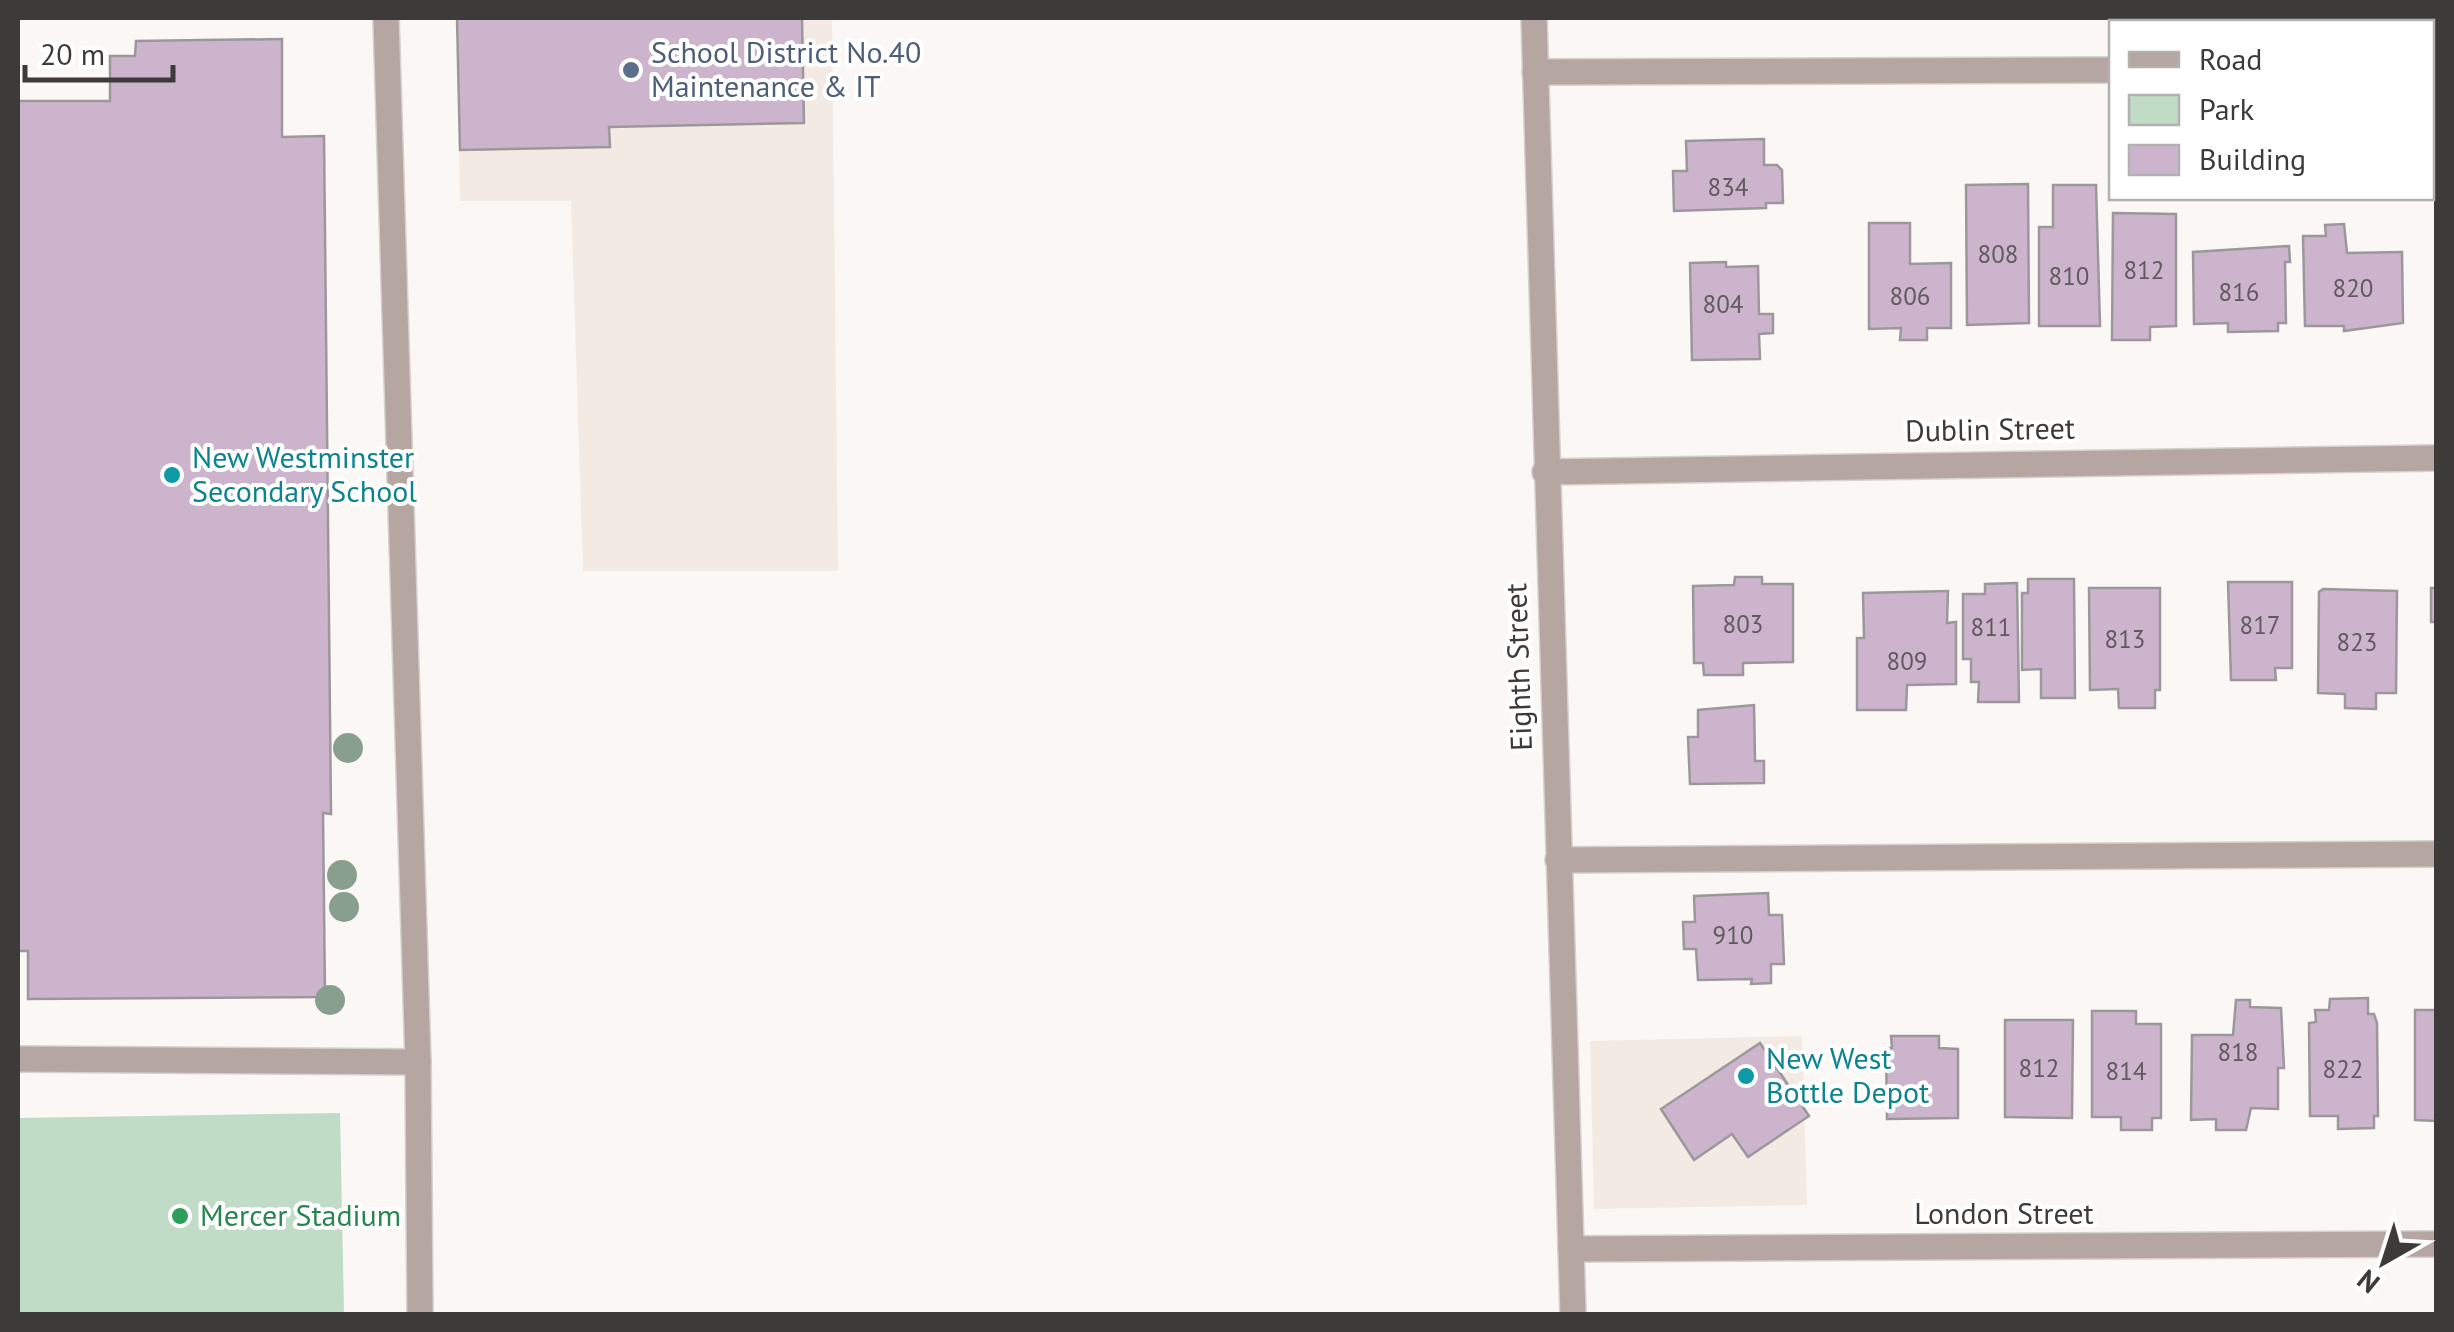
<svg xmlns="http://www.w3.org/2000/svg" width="2454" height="1332" font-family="'PT Sans',sans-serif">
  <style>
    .built { fill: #f3ebe3 }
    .green { fill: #c0dcc6 }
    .building { fill: #cdb4cd; stroke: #9b989b; stroke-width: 2.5 }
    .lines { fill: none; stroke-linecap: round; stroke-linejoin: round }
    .minor-casing { stroke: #d4d1cf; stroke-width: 28 }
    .minor { stroke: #b6a6a2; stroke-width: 25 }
    .tree { fill: #879f8c }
    .service-dot { fill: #5c6f8a; stroke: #fff; stroke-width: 4 }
    .culture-dot { fill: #0f9aa8; stroke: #fff; stroke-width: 4 }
    .leisure-dot { fill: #2e9e5b; stroke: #fff; stroke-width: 4 }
    .labels { text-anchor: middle; stroke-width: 8; stroke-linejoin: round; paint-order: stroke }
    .number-label { font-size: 25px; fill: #61595f }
    .service-label { font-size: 30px; fill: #4e5e75; stroke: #fff; text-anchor: start }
    .street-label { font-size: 30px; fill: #3d3b3a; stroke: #fff }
    .culture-label { font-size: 30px; fill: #0d838f; stroke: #fff; text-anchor: start }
    .leisure-label { font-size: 30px; fill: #27864d; stroke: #fff; text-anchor: start }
  </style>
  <rect width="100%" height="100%" fill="#faf7f4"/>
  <!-- built -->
  <g class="built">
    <polygon points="457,18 832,18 838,571 583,571 571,201 460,201"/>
    <polygon points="1802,1036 1807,1205 1594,1209 1590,1041"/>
  </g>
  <!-- green -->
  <polygon class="green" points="340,1113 344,1314 18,1314 18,1118"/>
  <!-- building -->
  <g class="building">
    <polygon points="457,18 802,18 804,123 609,127 610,147 460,150"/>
    <polygon points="282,39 282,137 324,136 331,814 323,813 325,997 28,999 28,951 18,951 18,101 110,101 110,56 135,56 136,41"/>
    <polygon points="1764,139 1764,165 1777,165 1782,170 1783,203 1766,203 1766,208 1674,211 1673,171 1687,171 1686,141"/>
    <polygon points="2028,184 2029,323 1967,325 1966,185"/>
    <polygon points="2053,185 2096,185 2100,326 2039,326 2039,227 2053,227"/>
    <polygon points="2113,213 2176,214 2176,326 2150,327 2150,340 2112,340"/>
    <polygon points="1869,223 1910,223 1910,264 1951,263 1951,328 1927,328 1927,340 1900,340 1901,328 1869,329"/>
    <polygon points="2344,224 2347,253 2402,252 2403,323 2344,331 2344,326 2305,326 2303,236 2326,236 2325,225"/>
    <polygon points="2289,246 2290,262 2285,262 2286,323 2278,323 2278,331 2228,332 2228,323 2194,324 2193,252"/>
    <polygon points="1726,262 1726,267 1758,266 1759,314 1773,314 1773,333 1759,334 1760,359 1692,360 1690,263"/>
    <polygon points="1735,577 1762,577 1762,584 1793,584 1793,662 1743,663 1743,675 1704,675 1703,663 1694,663 1693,586 1734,585"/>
    <polygon points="2028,579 2074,579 2075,698 2041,698 2041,669 2022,670 2022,593 2028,593"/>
    <polygon points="2228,582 2292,582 2292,668 2275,668 2276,680 2231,680"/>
    <polygon points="2017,583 2019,702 1978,702 1979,682 1971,682 1971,659 1963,659 1963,594 1985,594 1985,584"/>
    <polygon points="2089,588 2160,588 2160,690 2155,690 2155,708 2119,708 2118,689 2090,690"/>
    <rect x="2431" y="588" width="5" height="34"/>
    <polygon points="2323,589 2397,591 2396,693 2376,693 2376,709 2345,708 2345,694 2318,693 2319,592"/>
    <polygon points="1948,591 1947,623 1956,622 1956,684 1907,685 1906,710 1857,710 1857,638 1864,638 1863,593"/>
    <polygon points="1754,705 1755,761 1764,761 1764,783 1690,784 1688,737 1698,737 1698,710"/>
    <polygon points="1768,893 1769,915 1782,915 1784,964 1771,964 1771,983 1751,984 1752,979 1698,980 1696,949 1684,949 1683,922 1695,922 1694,896"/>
    <polygon points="2368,998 2368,1014 2374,1014 2377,1023 2378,1116 2374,1116 2374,1128 2338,1129 2338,1116 2310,1116 2309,1023 2316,1022 2315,1010 2329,1010 2330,999"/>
    <polygon points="2236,1000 2250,1000 2250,1007 2281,1008 2284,1068 2278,1068 2278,1109 2251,1108 2246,1130 2216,1130 2216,1119 2191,1120 2192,1035 2233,1035"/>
    <polygon points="2415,1010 2436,1010 2436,1121 2415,1120"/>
    <polygon points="2092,1011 2136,1011 2136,1024 2161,1024 2161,1118 2152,1118 2152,1130 2121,1130 2121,1117 2092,1117"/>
    <polygon points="2005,1020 2073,1020 2072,1118 2005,1117"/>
    <polygon points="1891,1036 1939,1036 1939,1048 1958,1049 1958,1118 1887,1119 1886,1048 1892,1048"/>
    <polygon points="1760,1043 1809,1116 1748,1157 1732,1134 1694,1160 1661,1109"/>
  </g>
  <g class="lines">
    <defs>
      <g id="minor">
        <polyline points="386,18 418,1062 420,1314"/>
        <polyline points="1534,18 1573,1314"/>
        <polyline points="2432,69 2436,69"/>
        <polyline points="1535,72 2112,70"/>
        <polyline points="1545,472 2436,458"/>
        <polyline points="1558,860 2436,854"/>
        <polyline points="18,1059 418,1062"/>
        <polyline points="1571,1249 2436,1244"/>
      </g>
    </defs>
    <!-- minor casing -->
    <use href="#minor" class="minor-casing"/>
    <!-- minor -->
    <use href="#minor" class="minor"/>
  </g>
  <!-- trees -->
  <g class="tree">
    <circle cx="348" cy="748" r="15"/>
    <circle cx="342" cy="875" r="15"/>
    <circle cx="344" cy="907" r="15"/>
    <circle cx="330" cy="1000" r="15"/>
  </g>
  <!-- markers -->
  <circle class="service-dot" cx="631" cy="70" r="10"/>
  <g class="culture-dot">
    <circle cx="172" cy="475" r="10"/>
    <circle cx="1746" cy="1076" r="10"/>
  </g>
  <circle class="leisure-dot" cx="180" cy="1216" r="10"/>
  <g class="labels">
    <!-- number labels -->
    <g class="number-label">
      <text x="1728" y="196">834</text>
      <text x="1998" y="263">808</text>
      <text x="2144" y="279">812</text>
      <text x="2069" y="285">810</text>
      <text x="2353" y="297">820</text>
      <text x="2239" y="301">816</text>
      <text x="1910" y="305">806</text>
      <text x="1723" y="313">804</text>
      <text x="1743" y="633">803</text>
      <text x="2260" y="634">817</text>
      <text x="1991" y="636">811</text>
      <text x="2125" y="648">813</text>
      <text x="2357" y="651">823</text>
      <text x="1907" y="670">809</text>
      <text x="1733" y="944">910</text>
      <text x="2238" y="1061">818</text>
      <text x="2039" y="1077">812</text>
      <text x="2343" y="1078">822</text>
      <text x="2126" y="1080">814</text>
    </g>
    <!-- service labels -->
    <g class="service-label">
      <text x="651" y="63">School District No.40<tspan x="651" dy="34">Maintenance &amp; IT</tspan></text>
    </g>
    <!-- street labels -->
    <g class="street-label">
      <text transform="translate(1990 430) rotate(-1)" y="10">Dublin Street</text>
      <text transform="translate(1519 667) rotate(-92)" y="10">Eighth Street</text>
      <text x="2004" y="1224">London Street</text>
    </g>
    <!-- culture labels -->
    <g class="culture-label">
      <text x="192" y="468">New Westminster<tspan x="192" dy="34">Secondary School</tspan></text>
      <text x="1766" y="1069">New West<tspan x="1766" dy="34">Bottle Depot</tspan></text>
    </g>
    <!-- leisure labels -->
    <g class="leisure-label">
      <text x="200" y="1226">Mercer Stadium</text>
    </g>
  </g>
  <!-- border -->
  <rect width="2454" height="1332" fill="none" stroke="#3d3b3a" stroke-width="40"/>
  <!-- legend -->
  <rect x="2109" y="20" width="325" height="180" fill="#ffffff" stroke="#b1b1b0" stroke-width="2.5"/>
  <rect x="2129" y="52" width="50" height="15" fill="#b6a6a2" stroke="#b1b1b0" stroke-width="2.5"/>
  <text x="2199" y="70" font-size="30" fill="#3d3b3a">Road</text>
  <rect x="2129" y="95" width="50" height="30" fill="#c0dcc6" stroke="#b1b1b0" stroke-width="2.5"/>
  <text x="2199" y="120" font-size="30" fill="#3d3b3a">Park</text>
  <rect x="2129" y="145" width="50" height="30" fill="#cdb4cd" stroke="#b1b1b0" stroke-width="2.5"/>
  <text x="2199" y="170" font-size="30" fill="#3d3b3a">Building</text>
  <!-- north arrow -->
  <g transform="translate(2384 1262) rotate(219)" stroke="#ffffff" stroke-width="8" paint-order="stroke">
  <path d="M0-8L18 38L0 25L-18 38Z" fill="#3d3b3a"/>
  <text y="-15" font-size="28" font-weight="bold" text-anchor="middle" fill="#3d3b3a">N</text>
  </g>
  <!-- scale -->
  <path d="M25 65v15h148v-15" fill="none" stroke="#3d3b3a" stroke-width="5"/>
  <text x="40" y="65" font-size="30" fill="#3d3b3a" stroke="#ffffff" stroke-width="8" paint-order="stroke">20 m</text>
</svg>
